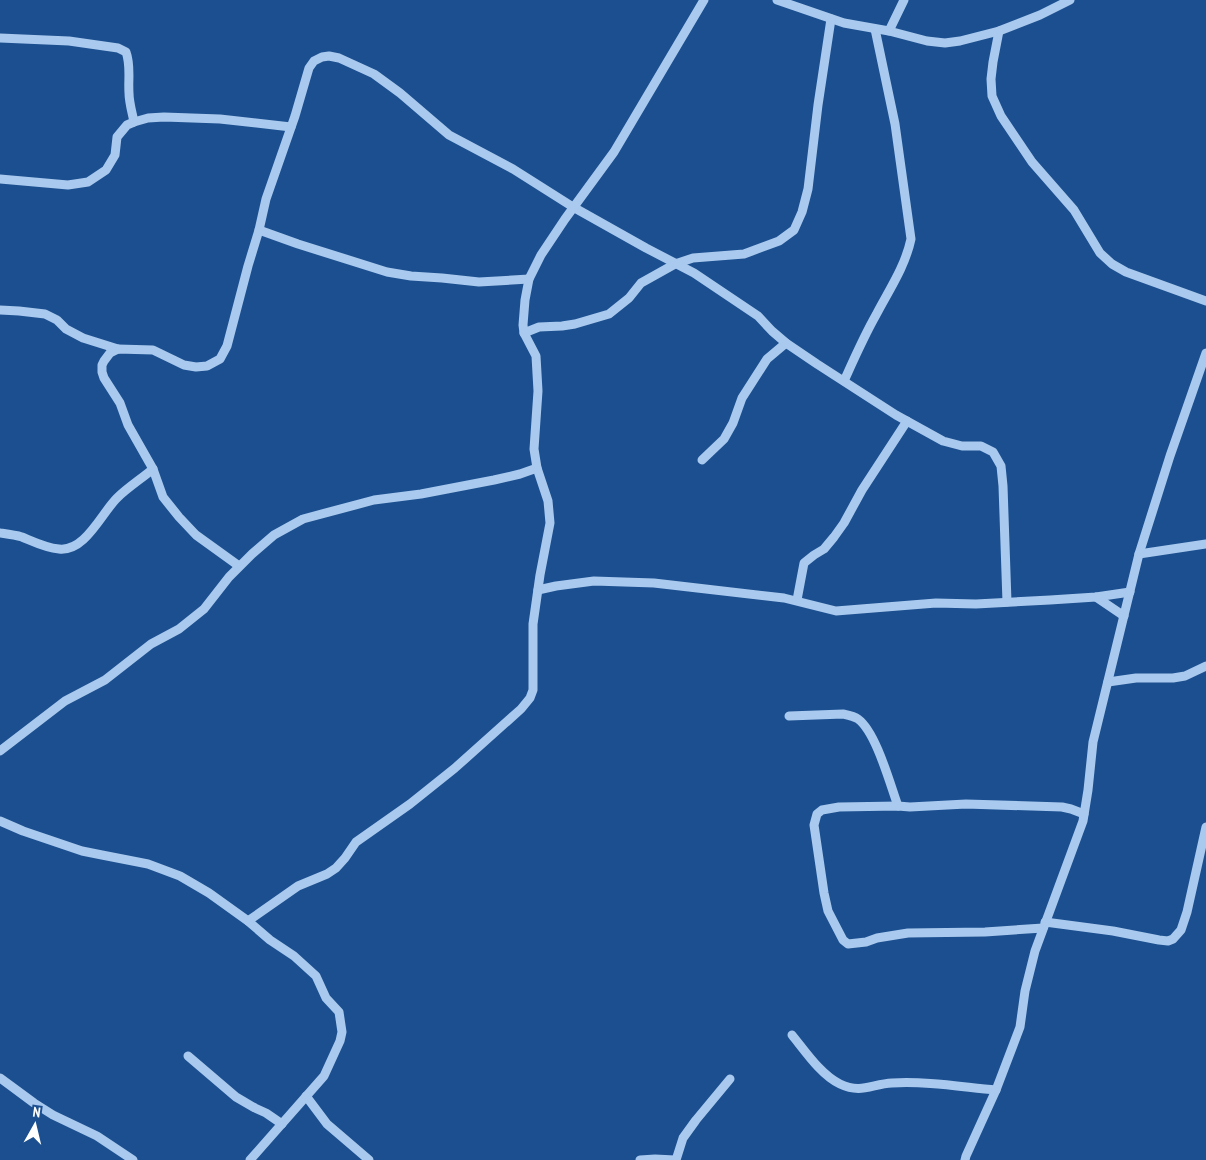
<svg xmlns="http://www.w3.org/2000/svg" width="1206" height="1160" font-family="'PT Sans Narrow',sans-serif">
  <style>
    .lines { fill: none; stroke-linecap: round; stroke-linejoin: round }
    .minor { stroke: #a9c9ee; stroke-width: 9 }
  </style>
  <rect width="100%" height="100%" fill="#1b4f8f"/>
  <g class="lines">
    <!-- minor -->
    <g class="minor">
      <polyline points="777,0 844,23 889,31 927,41 945,43 960,41 999,31 1040,15 1070,0"/>
      <polyline points="889,31 904,0"/>
      <polyline points="999,31 993,62 991,79 992,96 1001,116 1032,162 1074,210 1100,253 1112,264 1126,272 1206,301"/>
      <path d="M0,38l69,3 49,7 8,4c5,13 2,27 3,41 0,9 3,19 5,29"/>
      <polyline points="0,179 68,185 88,182 106,170 115,155 117,137 127,125 134,122 148,118 164,117 220,119 291,127"/>
      <polyline points="259,230 298,244 387,272 411,276 442,278 479,282 529,279"/>
      <polyline points="0,310 19,311 45,314 57,320 66,329 83,338 118,349"/>
      <polyline points="524,333 539,327 562,326 575,324 609,314 629,298 641,283 675,264 693,258 744,254 779,241 794,230 802,212 808,189 818,105 831,19"/>
      <path d="M844,381c10,-22 20,-45 32,-66 13,-25 29,-48 35,-76l-16,-115 -20,-95"/>
      <polyline points="702,460 724,439 733,423 742,398 767,359 786,343"/>
      <path d="M0,533c7,1 15,2 22,4 12,5 24,11 37,12 26,3 42,-35 58,-51 10,-10 24,-19 36,-29"/>
      <polyline points="1139,554 1206,544"/>
      <polyline points="239,566 196,535 179,517 163,497 153,469 128,425 120,403 104,378 102,372 102,365 104,361 110,353 118,349 153,350 184,365 196,367 207,366 220,359 227,346 248,266 259,230 266,199 295,116 309,68 314,61 322,57 329,56 339,58 374,74 400,93 449,135 513,169 573,207 646,248 694,273 758,316 772,331 786,343 817,364 896,415 943,441 962,446 981,446 993,452 1001,466 1003,486 1007,602"/>
      <polyline points="538,590 556,586 594,581 654,583 784,598 836,611 936,603 976,604 1050,600 1096,597 1130,592"/>
      <polyline points="1096,597 1124,616"/>
      <polyline points="797,600 804,563 814,555 824,549 834,537 844,523 862,490 907,421"/>
      <polyline points="1108,682 1136,678 1173,678 1185,676 1206,666"/>
      <path d="M789,716l54,-2c5,1 11,2 15,5 18,13 32,65 40,87"/>
      <polyline points="0,751 65,701 105,680 151,644 179,629 204,609 229,577 252,554 274,535 303,519 374,500 421,494 494,480 520,474 537,468"/>
      <polyline points="0,821 23,831 82,851 102,855 148,864 180,876 209,893 248,921 270,940 294,956 316,976 326,998 339,1012 342,1032 340,1041 324,1076 250,1160"/>
      <polyline points="248,921 298,886 327,874 336,868 345,858 356,842 410,804 455,768 521,709 530,698 533,690 533,624 540,575 550,523 548,501 537,468 534,449 538,391 536,356 524,333 523,325 525,300 529,279 541,255 565,219 614,152 704,0"/>
      <polyline points="1045,922 1113,931 1159,940 1168,941 1173,939 1181,930 1187,912 1206,827"/>
      <polyline points="1043,928 985,932 908,933 877,938 866,942 848,944 843,940 828,911 824,893 814,825 817,814 822,810 839,807 898,806 910,807 966,804 1062,807 1071,809 1084,814"/>
      <path d="M792,1035c13,16 29,40 48,49 21,10 32,0 52,-1 35,-2 70,4 104,7"/>
      <polyline points="188,1056 236,1097 255,1108 266,1113 282,1124"/>
      <polyline points="0,1078 34,1103 53,1115 97,1136 133,1160"/>
      <polyline points="306,1096 327,1124 369,1160"/>
      <polyline points="640,1160 655,1159 675,1160"/>
      <polyline points="676,1160 683,1138 696,1120 730,1079"/>
      <polyline points="965,1160 966,1156 996,1090 1020,1027 1025,991 1035,951 1083,821 1088,790 1093,742 1139,554 1170,456 1206,353"/>
    </g>
  </g>
  <!-- north arrow -->
  <g transform="translate(35 1125) rotate(8)" stroke="#1b4f8f" stroke-width="4" paint-order="stroke">
  <path d="M0-4L9 19L0 12L-9 19Z" fill="#ffffff"/>
  <text y="-8" font-size="14" font-weight="bold" text-anchor="middle" fill="#ffffff">N</text>
  </g>
</svg>
